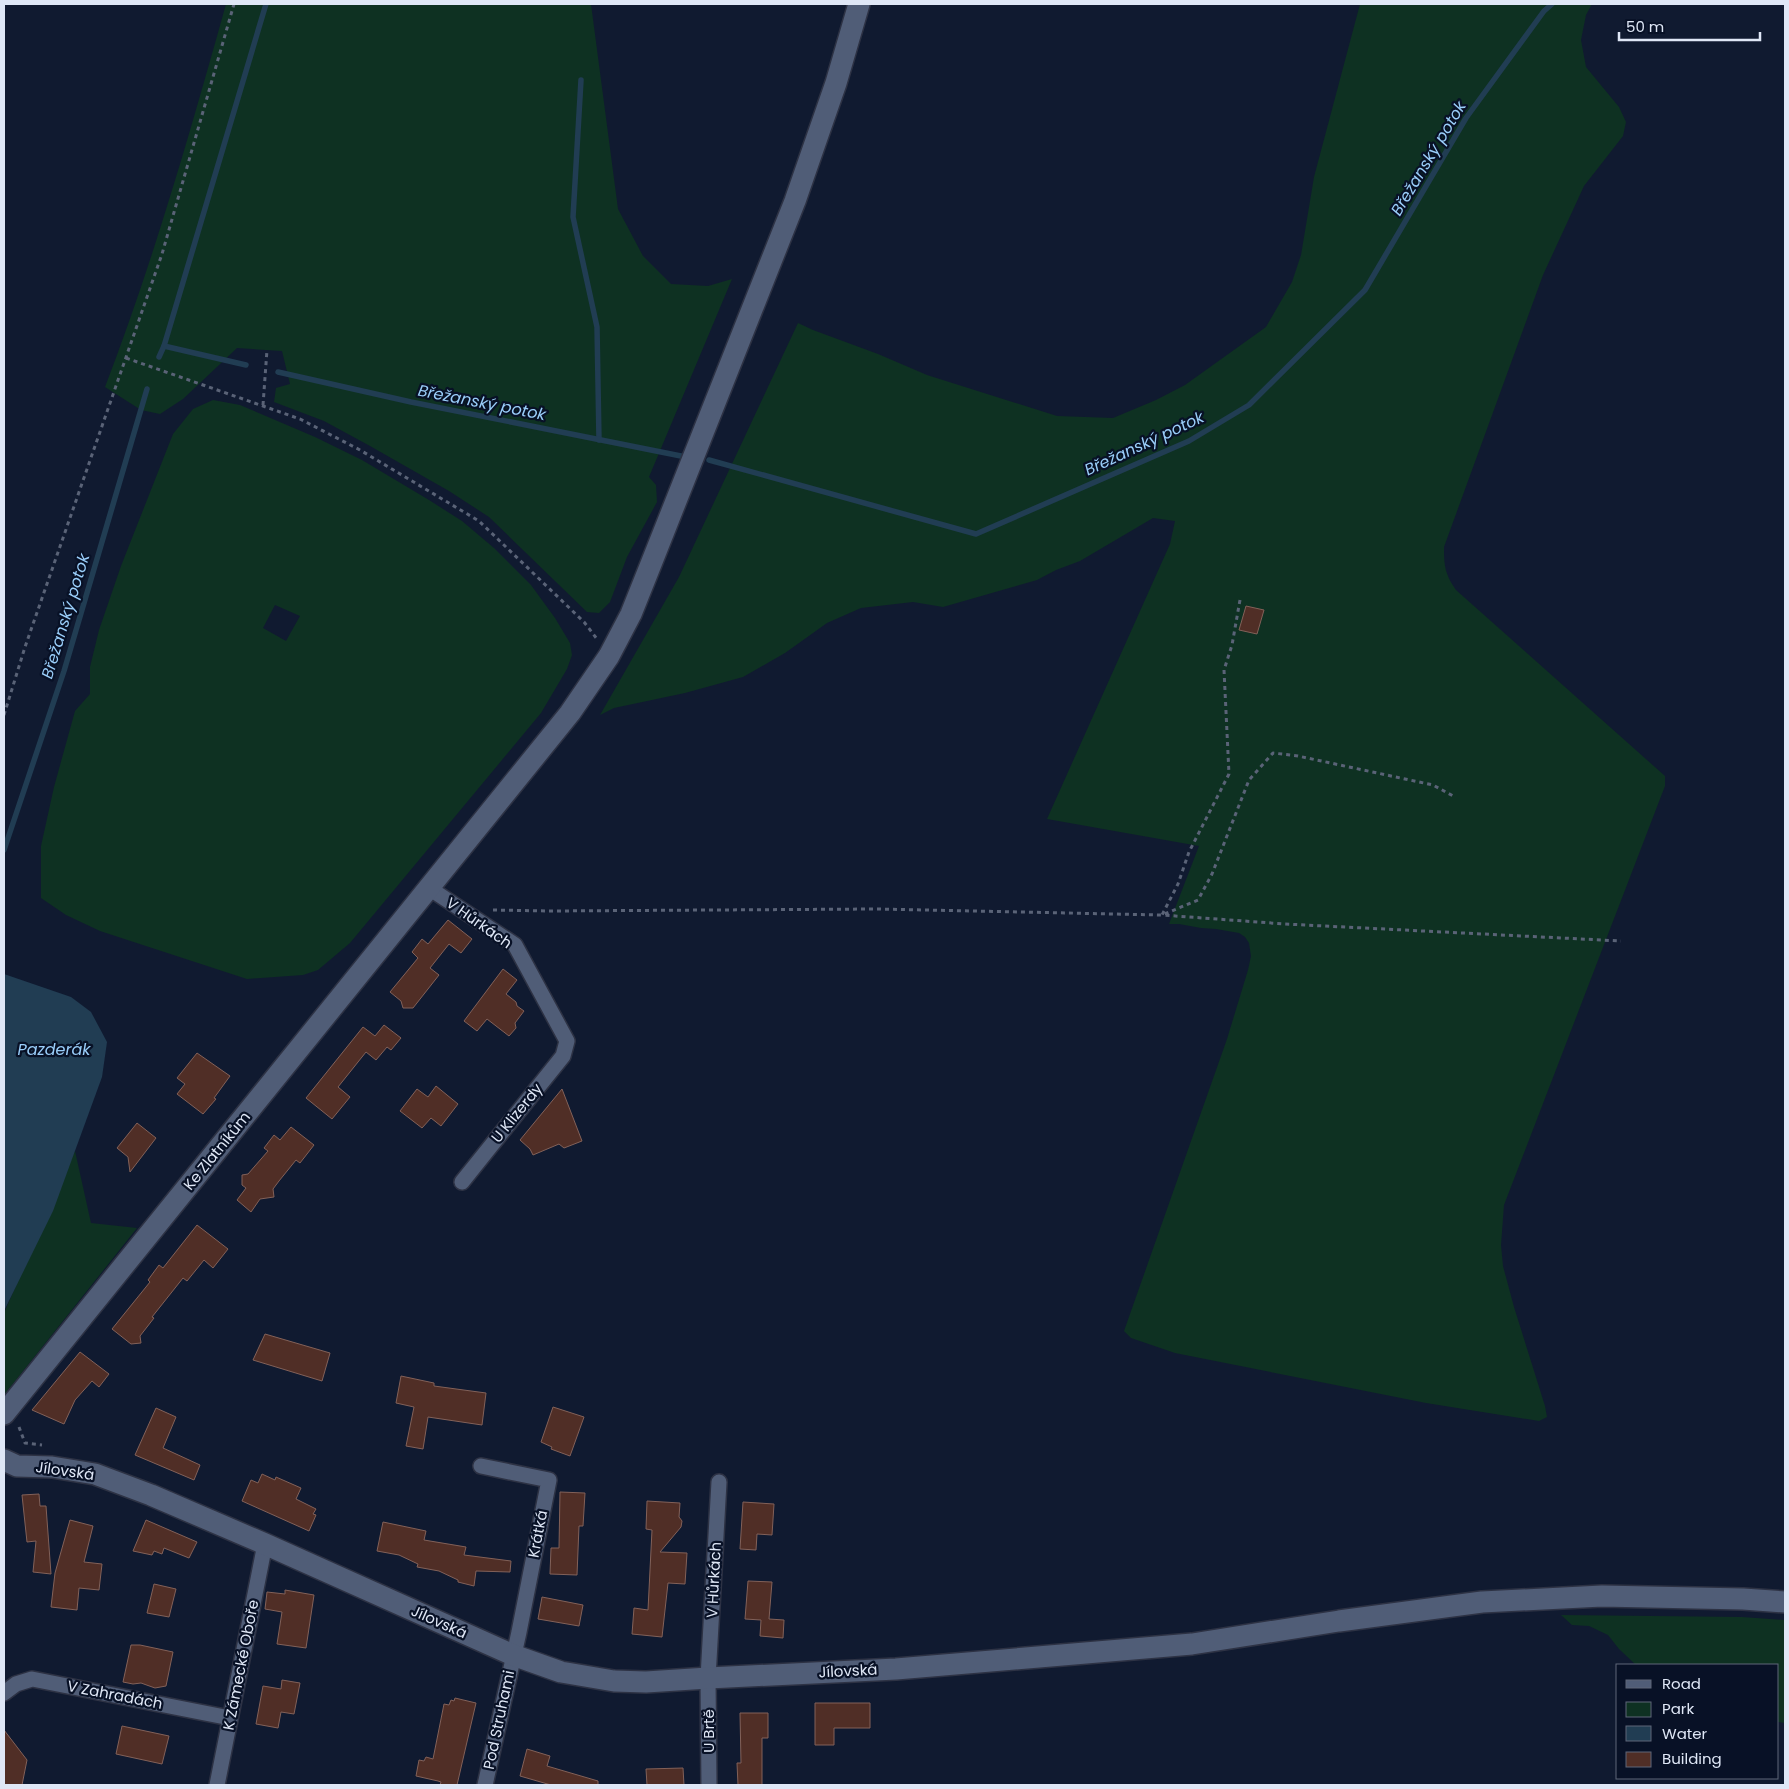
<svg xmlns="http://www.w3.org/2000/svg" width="1789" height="1789" font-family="Poppins,sans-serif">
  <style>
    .green { fill: #0e3122; fill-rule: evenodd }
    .water { fill: #213d53 }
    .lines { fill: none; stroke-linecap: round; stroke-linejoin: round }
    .stream { stroke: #213d53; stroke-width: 5.5 }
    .building { fill: #502e26; stroke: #826159 }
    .street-casing { stroke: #2d3244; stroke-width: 18 }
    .secondary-casing { stroke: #2d3244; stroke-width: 24 }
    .path { stroke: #5a6377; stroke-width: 3; stroke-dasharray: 4 4; stroke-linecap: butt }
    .street { stroke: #505d77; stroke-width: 15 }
    .secondary { stroke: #505d77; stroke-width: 21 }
    .labels { text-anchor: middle; stroke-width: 4.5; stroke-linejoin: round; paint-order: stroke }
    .street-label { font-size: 15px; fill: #dfe7f6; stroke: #081126 }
    .water-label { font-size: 16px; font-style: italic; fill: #9acefa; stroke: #081126 }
  </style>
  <rect width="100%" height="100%" fill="#101a30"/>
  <!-- green -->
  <g class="green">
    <path d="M226,4h365l27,205 25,47 28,28 37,2 24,-7 -83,198 7,8 1,17 -30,55 -17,45 -11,11 -12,-1 -98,-95 -40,-26 -79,-45 -46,-25 -50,-19 2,-14 14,-4 -8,-33 -45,-3 -54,51 -23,15 -19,-4 -36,-23c48,-125 85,-254 121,-383z"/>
    <path d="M1360,4h232l-6,11 -5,25 5,27 33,40 7,15 -3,14 -39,50 -41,89 -99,272c0,19 1,27 12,43l209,186v10l-161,419 -3,40 2,21 11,41 31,99 2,11 -8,4 -113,-18 -251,-50 -44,-15 -7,-7 103,-292 21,-69 3,-14 -2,-13 -4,-6 -6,-4 -23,-4 -15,-1 -22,-4h-10l30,-78 -152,-27 123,-275 5,-23 -22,-3 -73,43 -24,9 -19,10 -94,27 -30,-5 -52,6 -34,15 -42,30 -42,24 -58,16 -71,15 -14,7 79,-138 119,-254 15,7 65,24 49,21 130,41 56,2 43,-18 29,-15 81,-58 26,-45 9,-27 13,-78z"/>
    <path d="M213,400l27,5 75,32 47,23 67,40 33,21 32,27 37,37 24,33 15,25 2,12 -5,14 -26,44 -191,230 -32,27 -15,5 -56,4 -147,-48 -34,-16 -25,-17v-52l13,-59 21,-76 15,-17v-27l9,-37 22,-64 52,-132 20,-25zM275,605l25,11 -14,25 -23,-13z"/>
    <polygon points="75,1151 91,1223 137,1228 4,1395 4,1313"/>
    <polygon points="1561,1615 1742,1617 1785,1620 1785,1723 1778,1722 1778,1665 1636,1665 1619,1649 1608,1635 1589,1626 1572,1625"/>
  </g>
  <!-- water -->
  <polygon class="water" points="4,974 71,997 91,1012 107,1042 102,1077 53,1211 4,1311"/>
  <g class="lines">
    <!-- stream -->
    <g class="stream">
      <polyline points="581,80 573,217 597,327 599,440"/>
      <polyline points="164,346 246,365"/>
      <polyline points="159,357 164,346 266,4"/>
      <polyline points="278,372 411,402 681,456"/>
      <polyline points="709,460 976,534 1189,441 1249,405 1365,290 1466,118 1544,11 1552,4"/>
      <polyline points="4,850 64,671 147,389"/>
    </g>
  </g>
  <!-- building -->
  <g class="building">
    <polygon points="1246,606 1264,610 1257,634 1239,630"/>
    <polygon points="448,920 472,939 461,953 449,944 430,968 439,975 413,1008 403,1008 401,1001 390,992 418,958 412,952 422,939 428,944"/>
    <polygon points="503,969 517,980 506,994 516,1002 517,1006 524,1011 515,1023 516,1028 509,1036 487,1019 477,1031 464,1021"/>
    <polygon points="384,1025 401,1038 391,1050 387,1047 376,1060 366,1052 338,1087 350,1097 332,1119 306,1098 363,1027 375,1036"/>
    <polygon points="197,1053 230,1076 214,1098 216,1099 203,1114 177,1094 185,1084 177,1078"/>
    <polygon points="436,1086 458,1104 441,1126 431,1118 422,1128 400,1111 417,1089 428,1097"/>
    <polygon points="562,1089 582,1141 564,1148 559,1144 533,1155 530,1149 520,1140"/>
    <polygon points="137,1123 156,1138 130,1172 128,1157 117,1148"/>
    <polygon points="291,1127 314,1145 300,1163 296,1160 279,1181 273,1189 274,1197 260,1199 251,1212 237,1200 246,1188 242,1185 242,1175 248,1174 268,1151 264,1148 274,1135 280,1140"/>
    <polygon points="197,1225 228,1249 213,1268 204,1260 187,1281 183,1278 152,1317 154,1318 140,1336 141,1343 131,1344 112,1329 150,1282 148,1280 159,1265 163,1268"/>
    <polygon points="265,1334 330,1353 322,1381 253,1360"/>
    <polygon points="80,1352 109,1374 99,1387 92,1381 75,1400 64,1424 32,1410"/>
    <polygon points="401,1376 434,1383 434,1386 486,1393 482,1425 428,1417 423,1449 406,1446 414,1407 396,1403"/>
    <polygon points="553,1407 584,1417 570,1456 551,1449 552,1447 541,1442"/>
    <polygon points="156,1408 176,1417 163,1448 200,1465 194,1480 135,1455"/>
    <polygon points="262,1474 275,1480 276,1477 301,1488 296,1499 316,1509 313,1514 316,1515 309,1531 242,1501 251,1480 258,1483"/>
    <polygon points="560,1492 585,1493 583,1526 579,1526 577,1575 550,1574 551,1548 559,1548"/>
    <polygon points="39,1494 40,1506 46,1506 51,1574 33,1572 36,1541 27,1542 22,1495"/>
    <polygon points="647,1501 680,1503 679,1517 682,1521 681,1527 660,1552 687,1553 685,1584 668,1583 662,1637 632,1634 634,1608 648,1610 652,1530 646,1529"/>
    <polygon points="743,1502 774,1504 772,1535 757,1534 756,1550 740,1549"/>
    <polygon points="70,1520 93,1526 84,1562 102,1564 99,1590 79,1588 77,1610 51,1607 55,1573"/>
    <polygon points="146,1520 197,1542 189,1558 164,1548 162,1554 154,1551 152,1555 133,1551"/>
    <polygon points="383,1522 426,1531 424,1540 466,1547 464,1555 511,1561 510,1572 476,1571 474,1586 458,1582 458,1580 439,1571 417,1567 418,1564 399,1555 377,1551"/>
    <polygon points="748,1581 772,1582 769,1619 784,1620 783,1638 760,1636 761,1620 745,1619"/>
    <polygon points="154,1584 176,1589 169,1617 147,1613"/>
    <polygon points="285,1590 314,1595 306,1648 277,1644 282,1612 265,1609 267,1592 285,1594"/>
    <polygon points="542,1597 583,1605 579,1626 538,1619"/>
    <polygon points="131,1645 140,1645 173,1652 166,1686 155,1688 141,1683 133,1684 123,1682"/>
    <polygon points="282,1680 300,1683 294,1714 281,1712 278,1728 256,1724 263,1686 281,1689"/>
    <polygon points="455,1698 476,1703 457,1785 440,1785 441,1782 438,1781 416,1776 419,1760 424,1761 426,1757 433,1759 444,1704 449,1705 451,1700 454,1701"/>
    <polygon points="815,1703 870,1703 870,1728 834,1728 834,1745 815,1745"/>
    <polygon points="740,1713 768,1713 768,1738 762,1738 762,1785 738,1785 737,1763 741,1763"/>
    <polygon points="122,1726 169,1736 162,1764 116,1754"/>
    <polygon points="4,1730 27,1760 22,1785 4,1785"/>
    <polygon points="527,1749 550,1756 547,1766 598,1781 598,1785 551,1785 520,1776"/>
    <polygon points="683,1768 684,1785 647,1785 646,1769"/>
  </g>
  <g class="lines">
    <defs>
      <g id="street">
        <polyline points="429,888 515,945 567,1041 563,1056 462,1182"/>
        <polyline points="481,1466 549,1480 519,1632 485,1785"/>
        <polyline points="4,1693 16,1684 32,1679 230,1718"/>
        <polyline points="217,1785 265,1544"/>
        <polyline points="709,1785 708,1678 719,1482"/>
      </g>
      <g id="secondary">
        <polyline points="4,1414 570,713 609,656 631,614 651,564 795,201 836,83 859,4"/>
        <polyline points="4,1460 17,1466 52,1467 95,1474 151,1495 265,1544 513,1655 561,1672 614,1681 646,1682 708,1678 896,1669 1192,1644 1339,1621 1482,1602 1602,1596 1743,1599 1785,1602"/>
      </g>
    </defs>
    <!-- street casing -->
    <use href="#street" class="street-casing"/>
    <!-- secondary casing -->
    <use href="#secondary" class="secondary-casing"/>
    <!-- path -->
    <g class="path">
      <polyline points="126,358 300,419 360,450 479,521 584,622 597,639"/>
      <polyline points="263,405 267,350"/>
      <polyline points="1240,600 1232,645 1224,670 1229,774 1189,852 1178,884 1162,915 1285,924 1621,941"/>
      <polyline points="4,715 25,647 162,254 234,4"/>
      <polyline points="493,910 549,911 877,909 1162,915 1198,900 1212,874 1249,780 1273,753 1298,756 1433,785 1455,797"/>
      <polyline points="19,1427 25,1443 42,1445"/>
    </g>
    <!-- street -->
    <use href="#street" class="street"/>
    <!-- secondary -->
    <use href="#secondary" class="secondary"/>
  </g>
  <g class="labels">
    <!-- street labels -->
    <g class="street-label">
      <text transform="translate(479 923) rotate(35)" y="5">V Hůrkách</text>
      <text transform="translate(517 1113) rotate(-51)" y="5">U Klizerdy</text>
      <text transform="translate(217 1151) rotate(-51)" y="5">Ke Zlatníkům</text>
      <text transform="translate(65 1471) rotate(8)" y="5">Jílovská</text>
      <text transform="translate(538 1534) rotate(-79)" y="5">Krátká</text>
      <text transform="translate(714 1580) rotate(-87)" y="5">V Hůrkách</text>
      <text transform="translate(439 1622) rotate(24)" y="5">Jílovská</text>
      <text transform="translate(241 1665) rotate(-79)" y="5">K Zámecké Oboře</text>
      <text transform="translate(848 1671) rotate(-3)" y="5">Jílovská</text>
      <text transform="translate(115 1695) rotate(11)" y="5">V Zahradách</text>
      <text transform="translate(499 1720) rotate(-78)" y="5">Pod Struhami</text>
      <text transform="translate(709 1731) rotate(-90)" y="5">U Brtě</text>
    </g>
    <!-- water labels -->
    <g class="water-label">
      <text transform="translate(1428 158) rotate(-59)" y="6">Břežanský potok</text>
      <text transform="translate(482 402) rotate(11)" y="6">Břežanský potok</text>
      <text transform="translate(1144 443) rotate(-25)" y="6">Břežanský potok</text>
      <text transform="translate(65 616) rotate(-73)" y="6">Břežanský potok</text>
      <text x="54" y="1055">Pazderák</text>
    </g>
  </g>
  <!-- border -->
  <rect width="1789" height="1789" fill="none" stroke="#dfe7f6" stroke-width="10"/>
  <!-- legend -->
  <rect x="1616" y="1664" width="162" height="115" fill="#081126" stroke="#5e6779"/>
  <rect x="1626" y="1680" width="25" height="8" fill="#505d77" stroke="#5e6779"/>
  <text x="1662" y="1689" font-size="15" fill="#dfe7f6">Road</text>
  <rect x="1626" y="1702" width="25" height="15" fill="#0e3122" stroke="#5e6779"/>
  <text x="1662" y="1714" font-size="15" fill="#dfe7f6">Park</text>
  <rect x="1626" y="1726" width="25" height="15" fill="#213d53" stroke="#5e6779"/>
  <text x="1662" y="1739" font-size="15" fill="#dfe7f6">Water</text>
  <rect x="1626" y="1752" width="25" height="15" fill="#502e26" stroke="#5e6779"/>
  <text x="1662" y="1764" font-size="15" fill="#dfe7f6">Building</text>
  <!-- scale -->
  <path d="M1619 32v8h141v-8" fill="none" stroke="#dfe7f6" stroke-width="2.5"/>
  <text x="1626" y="32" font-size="15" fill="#dfe7f6" stroke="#081126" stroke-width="4" paint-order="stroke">50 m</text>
</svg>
